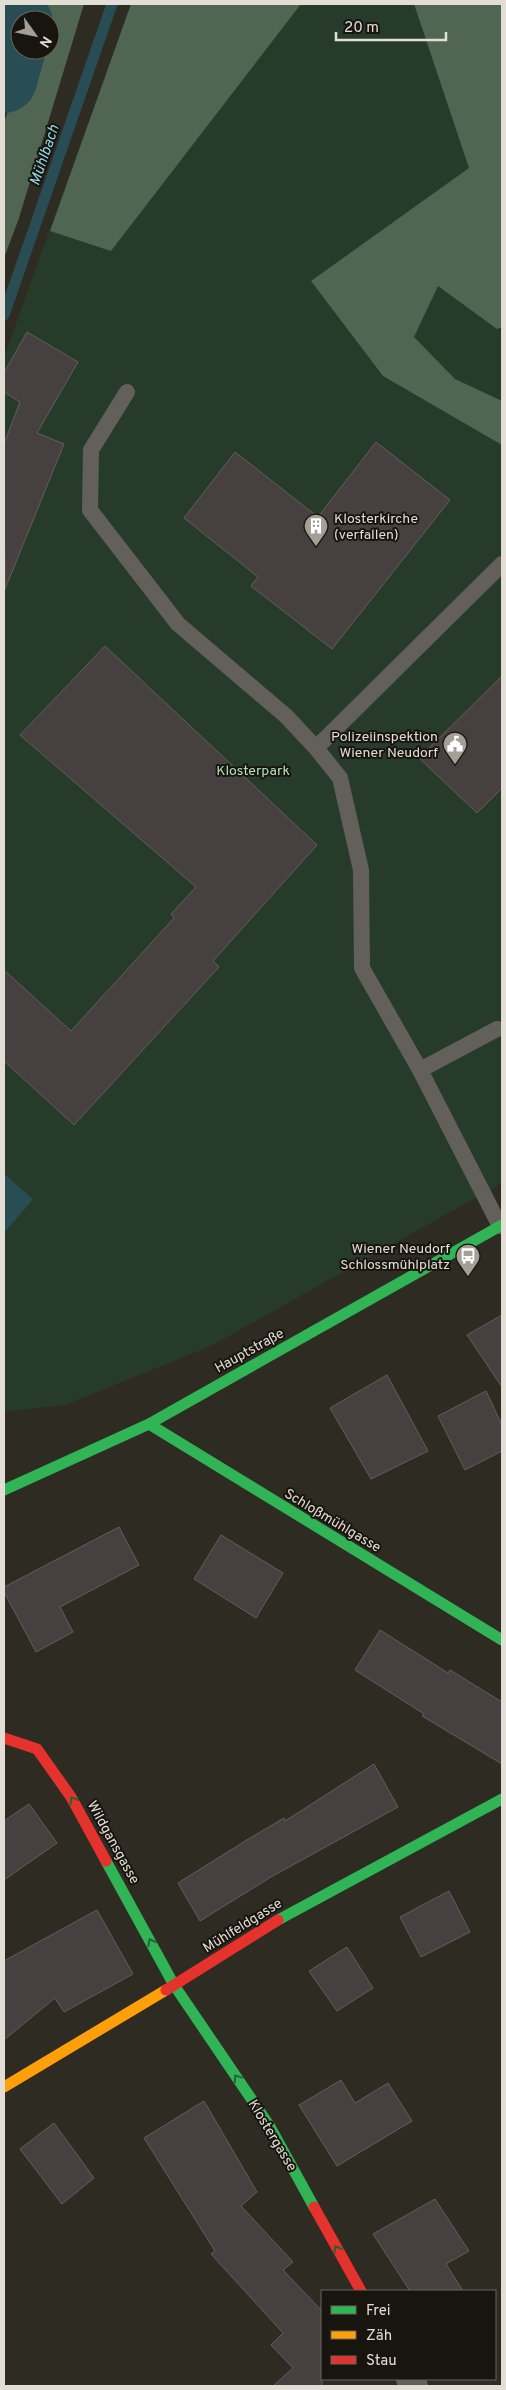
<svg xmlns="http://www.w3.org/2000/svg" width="506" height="2390" font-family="Overpass,sans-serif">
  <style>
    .green { fill: #263b29 }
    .forest { fill: #506652 }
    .water { fill: #294d54 }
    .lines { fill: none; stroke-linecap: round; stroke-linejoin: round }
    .stream { stroke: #294d54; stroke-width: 11 }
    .river { stroke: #294d54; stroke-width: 66 }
    .building { fill: #474041; stroke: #625e5d }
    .lane { stroke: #63605b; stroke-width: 16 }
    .street { stroke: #63605b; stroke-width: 28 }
    .fast { stroke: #30b455; stroke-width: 11 }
    .slow { stroke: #ff9f0a; stroke-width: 11 }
    .jam { stroke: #e5322d; stroke-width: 11 }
    .oneway { stroke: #246432 }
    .labels { text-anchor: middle; stroke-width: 4; stroke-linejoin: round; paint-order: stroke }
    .poi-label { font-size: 14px; fill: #e2ddd5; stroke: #18150f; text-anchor: end }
    .park-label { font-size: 14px; fill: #b0e1b8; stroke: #18150f }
    .street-label { font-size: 14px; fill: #e2ddd5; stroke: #18150f }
    .water-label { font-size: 15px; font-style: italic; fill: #90d9ea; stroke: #18150f }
  </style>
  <rect width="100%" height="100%" fill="#2e2b23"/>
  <!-- green -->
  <polygon class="green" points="131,4 502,4 502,1183 211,1346 65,1405 4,1412 4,357"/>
  <!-- forest -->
  <g class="forest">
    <polygon points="43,4 84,4 19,218 4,258 4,123 28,50 50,50 50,20 38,20"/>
    <polygon points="131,4 301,4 111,251 50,231"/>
    <polygon points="414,4 502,4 502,327 497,329 438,286 414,337 455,379 502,401 502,445 383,376 311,281 469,168"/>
  </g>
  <!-- water -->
  <polygon class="water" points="4,1174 33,1199 4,1233"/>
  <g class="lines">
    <!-- stream -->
    <polyline class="stream" points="4,315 112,4"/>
    <!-- river -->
    <polyline class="river" points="4,80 20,23"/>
  </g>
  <!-- building -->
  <g class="building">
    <polygon points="27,332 78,362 37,433 64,444 5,589 4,444 20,402 4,392 4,373"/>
    <polygon points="376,442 450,500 332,649 251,586 258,577 184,518 235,452 318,517"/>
    <polygon points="105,646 317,845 213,961 219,967 74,1125 4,1061 4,970 71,1031 174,918 171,914 196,887 20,735"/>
    <polygon points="502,676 502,788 477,813 419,758"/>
    <polygon points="502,1315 502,1387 467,1335"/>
    <polygon points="387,1375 428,1451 371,1479 330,1408"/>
    <polygon points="486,1391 502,1425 502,1451 465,1470 438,1416"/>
    <polygon points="119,1527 139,1565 60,1607 73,1632 36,1652 4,1592 4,1587"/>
    <polygon points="221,1535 283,1573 256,1618 194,1579"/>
    <polygon points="380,1630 448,1673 450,1670 502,1702 502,1764 422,1716 424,1714 355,1670"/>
    <polygon points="374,1764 398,1807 271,1877 200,1921 178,1883 250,1838 284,1818 285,1821"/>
    <polygon points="29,1804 57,1843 4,1880 4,1821"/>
    <polygon points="449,1891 470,1932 421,1957 400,1917"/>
    <polygon points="97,1910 133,1974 64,2012 55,1998 4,2040 4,1961"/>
    <polygon points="347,1947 373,1988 337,2011 309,1971"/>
    <polygon points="341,2080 355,2103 388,2083 412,2121 337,2166 299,2105"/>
    <polygon points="204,2101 257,2192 241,2206 293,2262 283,2270 322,2311 322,2386 273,2386 293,2368 271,2345 283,2333 211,2254 215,2251 144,2138"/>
    <polygon points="54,2123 94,2178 62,2204 20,2149"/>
    <polygon points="435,2199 469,2251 446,2264 463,2291 410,2291 373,2234"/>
  </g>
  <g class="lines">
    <!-- lane -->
    <g class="lane">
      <polyline points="127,392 91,450 90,510 178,624 286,716 316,748 340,778 361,870 362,968 420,1070 500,1226"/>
      <polyline points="316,748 502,564"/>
      <polyline points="420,1070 497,1029"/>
    </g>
    <!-- street -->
    <polyline class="street" points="410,2379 414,2386"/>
    <!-- fast -->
    <g class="fast">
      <polyline points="149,1424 502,1640"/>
      <polyline points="4,1490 149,1424 502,1225"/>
      <polyline points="106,1861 174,1985 269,2125 314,2207"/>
      <polyline points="278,1920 502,1799"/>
    </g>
    <!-- slow -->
    <polyline class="slow" points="4,2087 166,1990"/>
    <!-- jam -->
    <g class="jam">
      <polyline points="4,1738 37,1749 71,1797 106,1861"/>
      <polyline points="166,1990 278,1920"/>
      <polyline points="314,2207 361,2291"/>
    </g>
  </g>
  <!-- one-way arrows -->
  <defs><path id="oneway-chevron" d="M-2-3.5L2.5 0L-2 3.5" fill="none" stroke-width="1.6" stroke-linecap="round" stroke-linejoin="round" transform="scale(1.25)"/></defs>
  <g class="oneway">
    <use href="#oneway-chevron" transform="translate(73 1800) rotate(-121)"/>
    <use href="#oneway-chevron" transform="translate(151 1942) rotate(-118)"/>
    <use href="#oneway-chevron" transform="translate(237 2078) rotate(-124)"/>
    <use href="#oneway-chevron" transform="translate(337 2249) rotate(-119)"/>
  </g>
  <!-- icons -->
  <defs>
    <symbol id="building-pin" viewBox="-11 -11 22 30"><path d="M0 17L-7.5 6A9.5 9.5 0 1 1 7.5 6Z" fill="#a39f97" stroke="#18150f"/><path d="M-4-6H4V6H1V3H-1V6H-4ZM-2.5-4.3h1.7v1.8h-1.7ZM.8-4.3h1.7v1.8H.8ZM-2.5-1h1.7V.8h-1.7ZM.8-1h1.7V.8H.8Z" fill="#fff"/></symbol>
    <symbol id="civic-pin" viewBox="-11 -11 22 30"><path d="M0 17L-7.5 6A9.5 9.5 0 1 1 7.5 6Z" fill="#a39f97" stroke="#18150f"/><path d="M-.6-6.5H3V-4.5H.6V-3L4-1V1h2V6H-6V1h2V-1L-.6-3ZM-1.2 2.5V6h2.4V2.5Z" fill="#fff"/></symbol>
    <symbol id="bus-pin" viewBox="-11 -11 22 30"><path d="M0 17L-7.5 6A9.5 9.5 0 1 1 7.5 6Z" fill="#a39f97" stroke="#18150f"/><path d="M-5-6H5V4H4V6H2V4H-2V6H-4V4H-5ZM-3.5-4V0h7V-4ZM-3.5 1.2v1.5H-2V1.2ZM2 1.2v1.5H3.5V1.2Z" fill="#fff"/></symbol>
  </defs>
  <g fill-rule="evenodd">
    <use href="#building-pin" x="302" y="512" width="28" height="38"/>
    <use href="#civic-pin" x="441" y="730" width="28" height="38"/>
    <use href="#bus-pin" x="454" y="1242" width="28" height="38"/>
  </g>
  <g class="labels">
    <!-- poi labels -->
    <g class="poi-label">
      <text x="334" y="523" text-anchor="start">Klosterkirche<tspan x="334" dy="16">(verfallen)</tspan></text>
      <text x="438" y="741">Polizeiinspektion<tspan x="438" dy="16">Wiener Neudorf</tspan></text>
      <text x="450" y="1253">Wiener Neudorf<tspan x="450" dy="16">Schlossmühlplatz</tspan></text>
    </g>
    <!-- park labels -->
    <g class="park-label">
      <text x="253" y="775">Klosterpark</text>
    </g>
    <!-- street labels -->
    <g class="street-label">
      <text transform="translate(249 1350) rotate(-29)" y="5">Hauptstraße</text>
      <text transform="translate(333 1520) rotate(31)" y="5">Schloßmühlgasse</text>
      <text transform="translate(114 1842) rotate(61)" y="5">Wildgansgasse</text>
      <text transform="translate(242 1925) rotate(-32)" y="5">Mühlfeldgasse</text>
      <text transform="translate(273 2135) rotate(59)" y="5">Klostergasse</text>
    </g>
    <!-- water labels -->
    <g class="water-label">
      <text transform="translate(44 155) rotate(-71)" y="5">Mühlbach</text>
    </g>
  </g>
  <!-- border -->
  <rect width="506" height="2390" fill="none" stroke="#e2ddd5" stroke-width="10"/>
  <!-- legend -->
  <rect x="321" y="2290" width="175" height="90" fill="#18150f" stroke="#69655e"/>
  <rect x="331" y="2306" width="25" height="8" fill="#30b455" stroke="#69655e"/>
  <text x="366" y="2315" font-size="15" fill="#e2ddd5">Frei</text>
  <rect x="331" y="2331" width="25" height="8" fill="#ff9f0a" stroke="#69655e"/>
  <text x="366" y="2340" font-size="15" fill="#e2ddd5">Zäh</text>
  <rect x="331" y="2356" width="25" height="8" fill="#e5322d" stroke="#69655e"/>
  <text x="366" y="2365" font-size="15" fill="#e2ddd5">Stau</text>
  <!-- north arrow -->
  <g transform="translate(35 35) rotate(123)"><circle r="24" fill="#18150f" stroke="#69655e"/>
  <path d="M0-4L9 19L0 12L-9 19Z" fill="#a39f97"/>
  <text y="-8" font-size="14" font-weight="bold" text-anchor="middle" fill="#e2ddd5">N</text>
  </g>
  <!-- scale -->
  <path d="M336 32v8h110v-8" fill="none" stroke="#e2ddd5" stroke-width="2.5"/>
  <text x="344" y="32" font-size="15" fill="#e2ddd5" stroke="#18150f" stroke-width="4" paint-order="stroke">20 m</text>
</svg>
